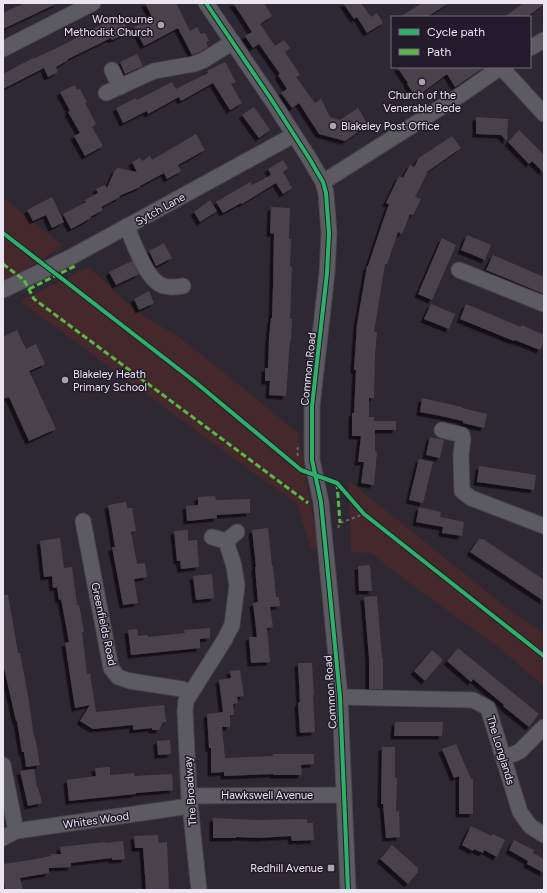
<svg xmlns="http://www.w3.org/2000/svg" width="547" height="893" font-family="Figtree,sans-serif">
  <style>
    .green { fill: #45282c }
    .building { fill: #4a434b; filter: url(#shadow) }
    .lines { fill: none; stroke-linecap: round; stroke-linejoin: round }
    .minor-casing { stroke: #47434b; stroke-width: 17 }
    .path { stroke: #65646a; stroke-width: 2; stroke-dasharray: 3 3; stroke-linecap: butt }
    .minor { stroke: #5c5b61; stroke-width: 15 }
    .quiet { stroke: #58b947; stroke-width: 3; stroke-dasharray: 6 3; stroke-linecap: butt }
    .cycleway-casing { stroke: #231b2b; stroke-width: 6 }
    .cycleway { stroke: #2db169; stroke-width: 4 }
    .poi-dot { fill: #a8a3ad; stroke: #231b2b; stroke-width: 1.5 }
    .labels { text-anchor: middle; stroke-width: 3; stroke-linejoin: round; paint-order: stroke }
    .poi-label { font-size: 11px; fill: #eae5f0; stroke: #231b2b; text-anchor: end }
    .street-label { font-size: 11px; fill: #eae5f0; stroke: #231b2b }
  </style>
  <defs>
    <filter id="shadow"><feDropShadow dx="-3.5" dy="3.5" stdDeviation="0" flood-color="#0009"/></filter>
  </defs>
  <rect width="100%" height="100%" fill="#2d2831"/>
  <!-- green -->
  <g class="green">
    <polygon points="3,197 63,246 6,282 3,278"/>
    <polygon points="89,267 135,310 180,338 237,383 298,433 318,546 311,549 297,504 222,450 20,301"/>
    <polygon points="348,480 507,608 544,634 544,686 498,647 404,579 371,553 351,552"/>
  </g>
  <!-- building -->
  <g class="building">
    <polygon points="26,3 58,3 3,29 3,13 18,6"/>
    <polygon points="145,3 176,3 190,31 197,27 201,34 205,33 209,41 206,42 208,47 200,52 192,55 178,28 144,46 134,27 152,17"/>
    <polygon points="233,3 264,3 272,16 260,24 275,46 284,40 290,48 285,52 300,75 296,77 315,103 321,99 330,117 340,120 358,108 368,125 345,141 319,134 299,103 292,108 281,93 287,89 278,75 280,74 259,44 253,48 245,36 252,32"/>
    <polygon points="343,3 361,3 371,17 377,13 383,23 367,33 357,17 354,19"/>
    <polygon points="422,3 449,3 427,17 400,17"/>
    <polygon points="524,3 544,3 544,4 527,17 504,17"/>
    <polygon points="120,15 129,32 112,40 111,38 68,59 68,60 56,67 58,72 48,77 44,68 3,89 3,74 33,58 33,59 61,46"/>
    <polygon points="137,54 143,66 125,74 120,62"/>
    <polygon points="225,62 236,82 231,84 242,103 230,110 218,91 213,83 181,101 179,97 148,114 147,111 123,123 116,108 136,98 137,100 172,82 176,89 208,73 207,71"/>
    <polygon points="397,67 485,67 455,87 447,74 416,97 407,84 408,83"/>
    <polygon points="75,85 77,90 80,89 87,102 85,103 96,124 92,127 103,146 85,156 74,136 80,133 68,112 70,111 60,92"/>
    <polygon points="254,107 270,130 259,138 242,115"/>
    <polygon points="476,117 508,119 507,141 501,135 476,134"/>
    <polygon points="519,130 544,155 544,173 532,161 529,164 508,142"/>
    <polygon points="196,134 205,150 178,165 181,171 167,179 164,173 140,186 140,187 119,196 120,197 101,207 103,210 90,217 91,218 71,229 63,214 86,202 85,200 98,193 96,189 105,185 107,188 115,170 118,168 137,172 132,162 140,158 142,161 150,156 152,160"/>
    <polygon points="452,136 461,148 428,171 415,197 421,199 413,215 410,214 402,234 398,232 387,264 385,264 374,332 377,332 375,354 374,398 369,398 369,417 374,417 374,421 396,421 396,430 375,430 375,451 377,452 374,485 361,483 364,462 358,462 361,436 352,436 352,413 354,413 356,370 354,370 357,324 367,266 368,266 383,221 389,204 386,203 399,176 403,178 410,165 414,167 419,158"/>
    <polygon points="283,160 288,168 283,172 292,188 283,194 276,183 242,204 241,203 223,213 216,202 250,182 252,185 271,175 268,169"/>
    <polygon points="52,197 64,222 52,228 46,215 33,221 27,210"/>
    <polygon points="210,200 217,211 200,222 194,212"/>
    <polygon points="271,207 290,208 289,239 291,239 290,266 292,267 290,319 292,319 291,340 290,340 286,396 269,395 270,381 265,381 265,368 268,368 269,338 271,318 272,318 273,287 274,234 270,233"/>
    <polygon points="467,235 491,245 485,260 461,250"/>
    <polygon points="442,238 456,245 432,300 418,294"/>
    <polygon points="164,243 172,258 156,266 149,251"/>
    <polygon points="493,255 544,277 544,294 486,270"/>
    <polygon points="132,261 139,274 116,285 109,272"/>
    <polygon points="149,291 154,303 139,310 134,299"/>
    <polygon points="431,304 455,314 449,329 424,319"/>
    <polygon points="466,304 521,327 522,325 544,335 544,342 540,350 515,340 514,341 460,319"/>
    <polygon points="17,330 26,349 36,344 45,364 29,371 56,429 29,441 9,397 3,399 3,337"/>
    <polygon points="422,398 462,407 462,408 487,414 484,428 463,423 463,421 441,416 420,412"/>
    <polygon points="430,437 444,440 440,458 426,455"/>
    <polygon points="419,459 433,462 423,503 409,500"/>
    <polygon points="479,466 536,475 534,490 477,482"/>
    <polygon points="215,496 216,500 250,499 250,513 217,515 217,518 187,521 186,506 198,505 198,497"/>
    <polygon points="126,502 127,508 132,508 136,531 131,532 137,564 145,563 147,577 134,579 138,603 123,605 112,547 115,547 108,505"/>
    <polygon points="419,507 441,512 440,517 464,522 462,536 442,533 443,527 416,522"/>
    <polygon points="268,528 272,566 273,566 276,597 279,597 280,606 270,607 273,627 267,628 270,662 251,663 249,637 257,637 253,603 258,602 255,567 256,567 252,530"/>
    <polygon points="188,530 188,541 197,540 199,567 181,569 180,561 177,561 174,531"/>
    <polygon points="60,538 64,568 72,567 77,605 79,605 84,632 82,632 87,674 90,674 96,712 164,705 166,722 163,722 159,730 152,730 152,728 133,730 133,725 93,729 80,721 90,705 75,708 65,643 69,642 61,599 59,600 57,587 53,588 52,576 44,577 40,541"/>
    <polygon points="479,539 483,539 544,580 544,601 470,552"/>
    <polygon points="370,565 372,591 359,591 358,566"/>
    <polygon points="212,574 214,598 196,600 193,576"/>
    <polygon points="3,595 8,595 15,635 18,653 20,653 28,696 34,737 35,737 40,765 26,767 24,752 22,752 17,721 16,721 4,668 3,656"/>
    <polygon points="377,596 382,658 383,658 383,689 369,689 369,658 364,597"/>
    <polygon points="210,628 210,638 200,639 200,648 131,655 128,630 137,629 138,636 147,635 148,637 185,633 184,630"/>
    <polygon points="458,648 539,714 529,727 503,706 504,705 473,679 471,682 447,661"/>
    <polygon points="432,650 443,660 425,681 414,671"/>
    <polygon points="298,663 312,663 314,695 313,695 315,732 300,733 298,703 300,702"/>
    <polygon points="240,670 244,696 237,697 238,703 233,704 234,715 230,715 230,727 222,727 225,758 273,756 273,754 314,754 314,764 301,765 302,775 273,775 273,774 224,776 224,772 211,773 211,748 209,748 207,714 223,712 219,680 231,678 230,671"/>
    <polygon points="395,722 443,722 442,736 394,736"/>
    <polygon points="170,740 171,754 158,755 157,741"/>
    <polygon points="456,744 471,779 473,779 473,814 459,814 459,776 454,778 442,749"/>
    <polygon points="382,747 395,747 395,778 397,778 396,812 399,811 400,837 386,838 383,804 381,804"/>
    <polygon points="110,767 110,775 134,773 134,776 172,774 173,790 136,793 136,794 69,801 67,780 96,776 95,768"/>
    <polygon points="34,769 37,788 38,787 42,803 28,806 20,771"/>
    <polygon points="213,818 256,820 307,819 307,823 313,823 314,840 292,841 291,836 259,838 236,837 236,838 213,838"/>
    <polygon points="471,826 491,836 493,834 505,840 497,857 484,850 483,853 474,849 473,851 462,845"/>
    <polygon points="158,835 159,843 167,842 169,890 146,890 143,848 135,848 134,836"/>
    <polygon points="514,840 534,850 533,853 544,859 544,873 527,864 528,861 509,850"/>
    <polygon points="123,841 125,859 112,860 112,858 71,863 71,867 49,868 49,873 20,878 23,890 5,890 3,873 3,864 31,860 51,856 51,854 61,854 60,847 105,842 105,843"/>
    <polygon points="392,845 418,868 418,872 408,884 380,859"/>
  </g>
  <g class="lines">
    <defs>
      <g id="minor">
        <polyline points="206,3 271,99 309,158 323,182 326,193 329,233 327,273 312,406 312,460 321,502 340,697 348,890"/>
        <polyline points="530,48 544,40"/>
        <polyline points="3,49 93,3"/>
        <polyline points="501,67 544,114"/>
        <polyline points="112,70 120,87"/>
        <polyline points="106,93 154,71 194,64 204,60 233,42"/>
        <polyline points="323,182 459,96 501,67"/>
        <path d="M127,226c6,16 20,56 37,60 6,2 13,1 19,0"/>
        <polyline points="459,270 544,304"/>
        <polyline points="3,290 71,257 294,135"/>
        <polyline points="442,430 462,435 463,439 461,454 462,491 471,498 544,526"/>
        <polyline points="83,521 111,668 118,677 130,681 182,689 190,693"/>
        <polyline points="212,537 226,541 237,532"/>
        <polyline points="340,697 473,700 488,708 520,812 530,826 544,835"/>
        <polyline points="503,757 514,754 520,751 544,727"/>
        <polyline points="3,765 16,831"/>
        <polyline points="189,796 344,795"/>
        <polyline points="3,838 16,831 190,806"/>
        <polyline points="199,890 189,796 185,711 186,701 225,639 232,625 237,586 234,566 226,541"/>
      </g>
    </defs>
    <!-- minor casing -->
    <use href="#minor" class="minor-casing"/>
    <!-- path -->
    <g class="path">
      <polyline points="298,456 297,452 298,447"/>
      <polyline points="338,528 340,523 364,514"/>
    </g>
    <!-- minor -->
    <use href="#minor" class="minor"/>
    <!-- quiet -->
    <g class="quiet">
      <polyline points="3,264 24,280 34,299 308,503"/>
      <polyline points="29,289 77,265"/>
      <polyline points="337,483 340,523"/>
    </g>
    <defs>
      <g id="cycleway">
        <polyline points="206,3 271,99 309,158 323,182 326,193 329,233 327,273 312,406 312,460 321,502 340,697 348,890"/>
        <polyline points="3,233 194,381 301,470 337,483 364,514 544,656"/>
      </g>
    </defs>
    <!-- cycleway casing -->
    <use href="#cycleway" class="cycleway-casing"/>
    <!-- cycleway -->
    <use href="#cycleway" class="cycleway"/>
  </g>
  <!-- markers -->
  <g class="poi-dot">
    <circle cx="161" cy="25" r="4"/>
    <circle cx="422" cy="82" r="4"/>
    <circle cx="333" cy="126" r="4"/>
    <circle cx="65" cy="380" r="4"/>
    <rect x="327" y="864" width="8" height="8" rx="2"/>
  </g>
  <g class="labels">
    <!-- poi labels -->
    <g class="poi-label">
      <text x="153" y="23">Wombourne<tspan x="153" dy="13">Methodist Church</tspan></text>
      <text x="422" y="99" text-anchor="middle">Church of the<tspan x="422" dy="13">Venerable Bede</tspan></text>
      <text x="341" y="130" text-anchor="start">Blakeley Post Office</text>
      <text x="73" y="378" text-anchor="start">Blakeley Heath<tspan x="73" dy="13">Primary School</tspan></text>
      <text x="323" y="872">Redhill Avenue</text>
    </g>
    <!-- street labels -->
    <g class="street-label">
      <text transform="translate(160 209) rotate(-29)" y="4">Sytch Lane</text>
      <text transform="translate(308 369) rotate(-84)" y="4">Common Road</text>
      <text transform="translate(104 624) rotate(78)" y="4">Greenfields Road</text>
      <text transform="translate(330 692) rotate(-94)" y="4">Common Road</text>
      <text transform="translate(501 750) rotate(73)" y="4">The Longlands</text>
      <text transform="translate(190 791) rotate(-94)" y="4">The Broadway</text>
      <text x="267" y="799">Hawkswell Avenue</text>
      <text transform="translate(96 820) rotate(-8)" y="4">Whites Wood</text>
    </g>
  </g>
  <!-- border -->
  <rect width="547" height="893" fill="none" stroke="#eae5f0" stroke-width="8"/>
  <!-- legend -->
  <rect x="391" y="16" width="140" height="52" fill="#231b2b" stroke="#736c7a"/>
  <rect x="399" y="29" width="20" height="6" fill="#2db169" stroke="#736c7a"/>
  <text x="427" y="36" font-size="12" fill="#eae5f0">Cycle path</text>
  <rect x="399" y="49" width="20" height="6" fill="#58b947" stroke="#736c7a"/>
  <text x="427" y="56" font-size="12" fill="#eae5f0">Path</text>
</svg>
